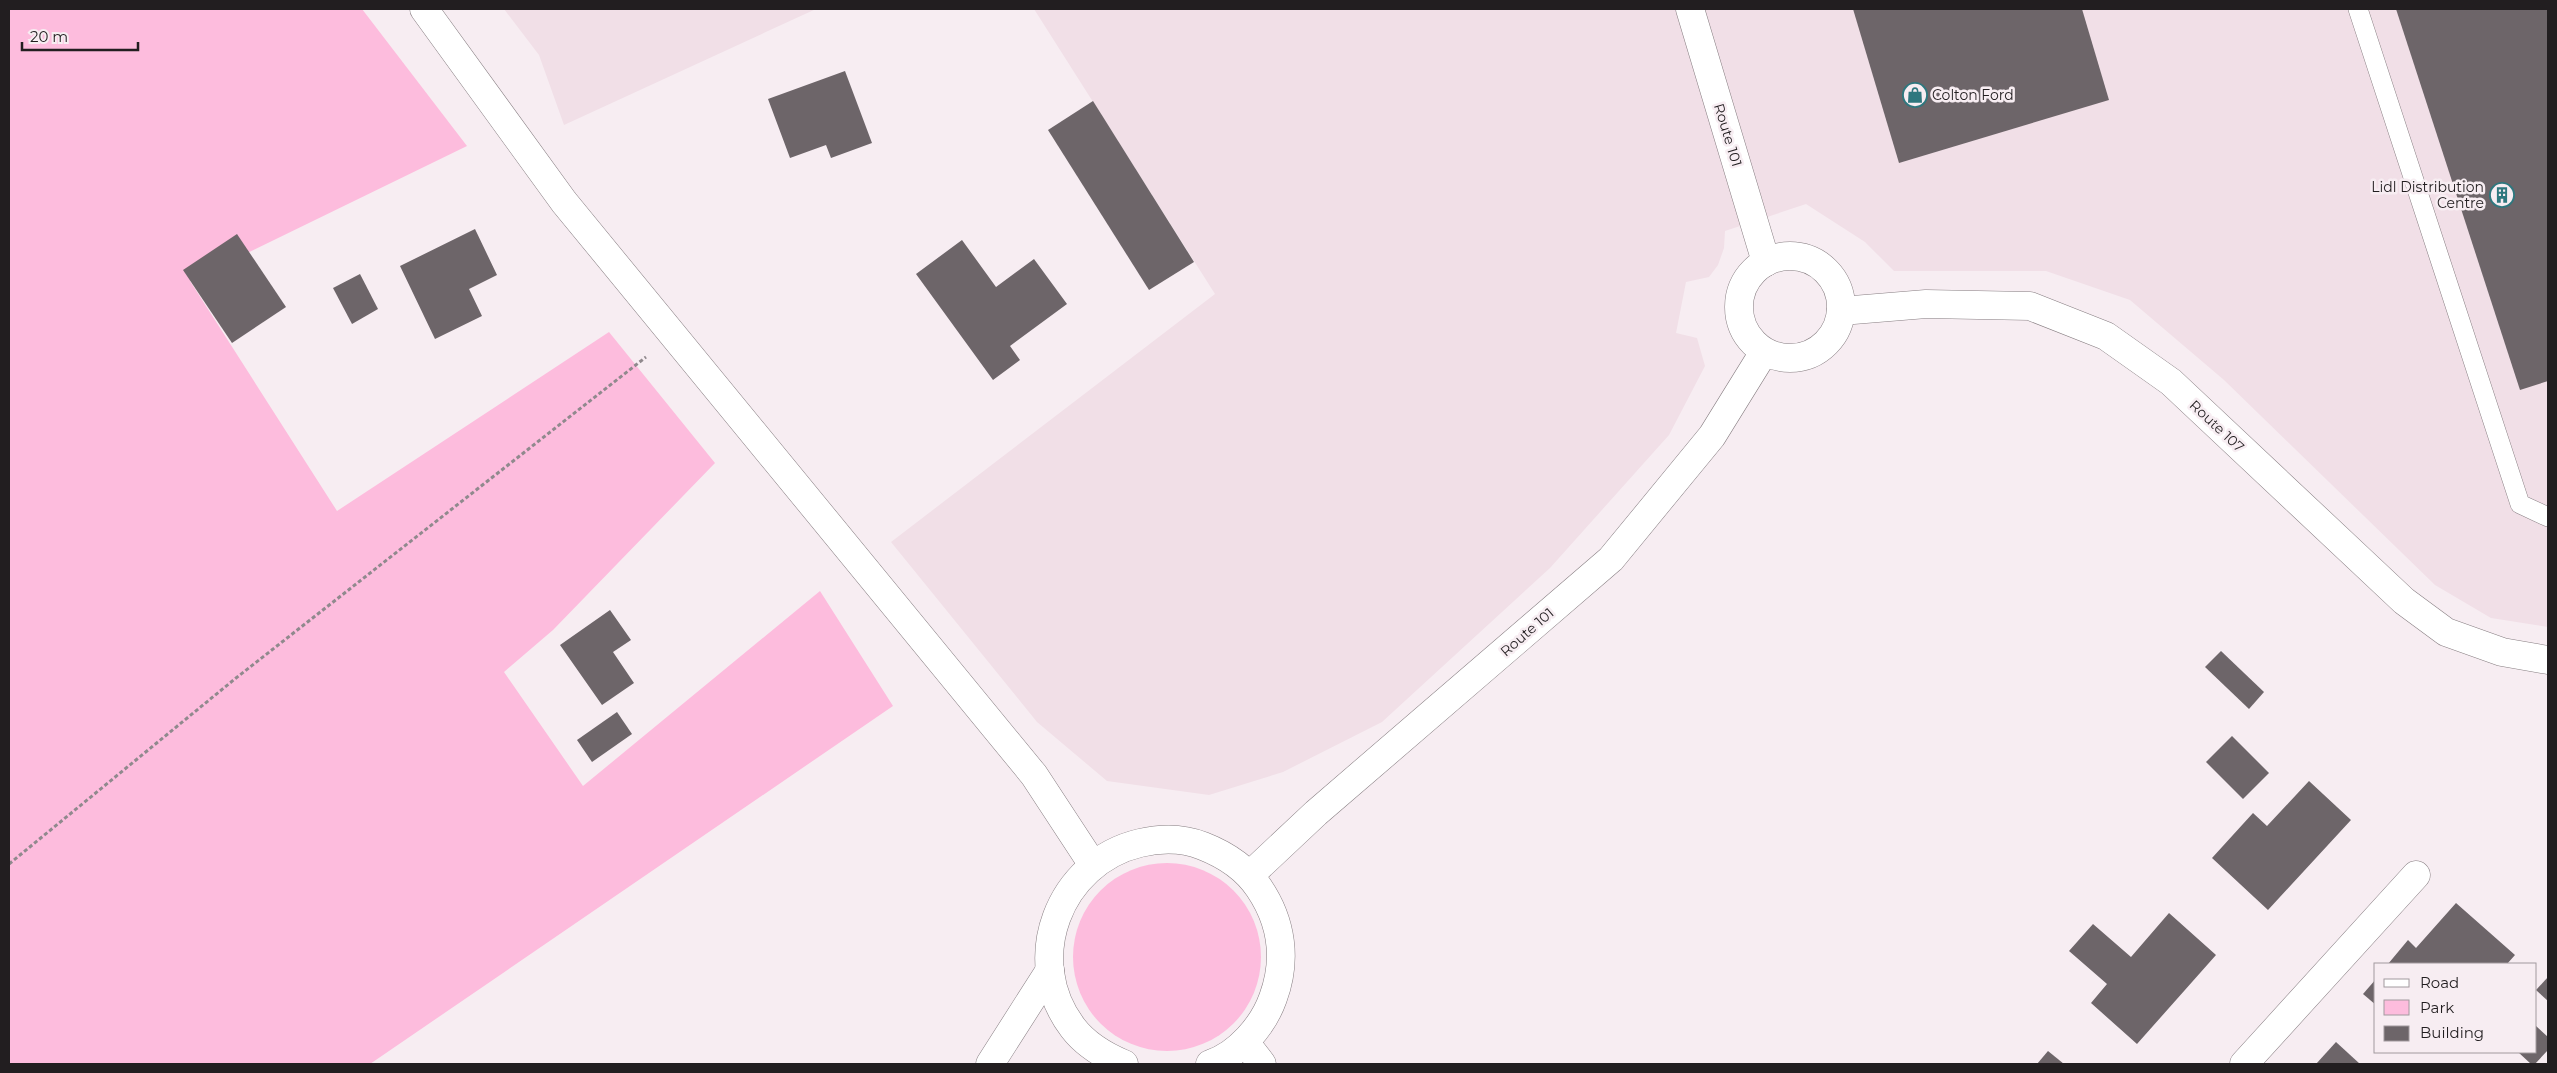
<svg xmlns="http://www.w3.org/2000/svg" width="2557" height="1073" font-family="Montserrat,sans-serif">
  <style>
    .built { fill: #f1dfe7 }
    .green { fill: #fdbcdd }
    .building { fill: #6d6569 }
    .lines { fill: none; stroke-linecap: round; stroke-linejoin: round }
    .service-casing { stroke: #877e82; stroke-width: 20 }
    .minor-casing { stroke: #877e82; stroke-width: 29 }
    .tertiary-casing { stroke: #877e82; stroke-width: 29 }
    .secondary-casing { stroke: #877e82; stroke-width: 29 }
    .path { stroke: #90898d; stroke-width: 3; stroke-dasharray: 4 2.5; stroke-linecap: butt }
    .service { stroke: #fff; stroke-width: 19 }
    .minor { stroke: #fff; stroke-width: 28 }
    .tertiary { stroke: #fff; stroke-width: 28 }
    .secondary { stroke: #fff; stroke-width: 28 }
    .labels { text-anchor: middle; stroke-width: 5; stroke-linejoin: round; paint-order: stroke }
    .poi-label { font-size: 14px; fill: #221e20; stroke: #f7edf2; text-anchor: start }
    .street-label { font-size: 14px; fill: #221e20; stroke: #f7edf2 }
  </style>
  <rect width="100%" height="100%" fill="#f7edf2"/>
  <!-- built -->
  <g class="built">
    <polygon points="504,9 816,9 564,125 539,55"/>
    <polygon points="1034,9 2548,9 2548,627 2491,618 2435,585 2224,380 2130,300 2046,271 1894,271 1865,242 1806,204 1725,231 1724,248 1718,265 1709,277 1686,282 1676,333 1697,338 1705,366 1669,435 1550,568 1382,722 1283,772 1209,795 1107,781 1037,722 891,542 1215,294"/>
  </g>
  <!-- green -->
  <g class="green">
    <polygon points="9,9 362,9 467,146 190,281 337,511 609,332 715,463 553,630 504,672 583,786 820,591 893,706 370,1064 9,1064"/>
    <circle cx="1167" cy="957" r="94"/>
  </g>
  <!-- building -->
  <g class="building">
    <polygon points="1853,9 2082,9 2109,100 1899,163"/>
    <polygon points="2396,9 2548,9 2548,381 2520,390"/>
    <polygon points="845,71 872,143 831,158 826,145 790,158 768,99"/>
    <polygon points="1093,101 1194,262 1149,290 1048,130"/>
    <polygon points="475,229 497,275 469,289 482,316 435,339 400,266"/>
    <polygon points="237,234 286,307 232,343 183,270"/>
    <polygon points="962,240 996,287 1034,259 1067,304 1010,346 1020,360 993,380 916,274"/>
    <polygon points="360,274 378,309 352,324 333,288"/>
    <polygon points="610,610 631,640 613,652 634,683 602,705 560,645"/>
    <polygon points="2221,651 2264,692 2249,709 2205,667"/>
    <polygon points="617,712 632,734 592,762 577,740"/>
    <polygon points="2232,736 2269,773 2243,799 2206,762"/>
    <polygon points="2309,781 2351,820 2268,910 2212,858 2253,813 2267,826"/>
    <polygon points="2456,903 2515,955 2507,964 2388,964 2408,940 2416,948"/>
    <polygon points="2169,913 2216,955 2137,1044 2091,1003 2107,984 2069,951 2093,924 2131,957"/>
    <polygon points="2548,977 2548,1001 2536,990"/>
    <polygon points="2376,979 2376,1005 2363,994"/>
    <polygon points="2536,1026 2548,1037 2548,1050 2535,1064 2531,1064 2518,1052 2536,1052"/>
    <polygon points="2336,1042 2360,1064 2316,1064"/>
    <polygon points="2048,1051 2064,1064 2037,1064"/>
  </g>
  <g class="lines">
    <defs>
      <polyline id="service" points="2358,9 2520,504 2548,517"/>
      <g id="minor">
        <polyline points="1690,9 1766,262"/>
        <circle cx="1790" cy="307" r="51"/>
        <polyline points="1841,311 1926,304 2030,306 2106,336 2171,382 2404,601 2446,632 2502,652 2548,660"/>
        <polyline points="1250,875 1316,813 1611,559 1712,436 1764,352"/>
        <polyline points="2244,1064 2416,875"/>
      </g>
      <polyline id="tertiary" points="990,1064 1050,970"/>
      <g id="secondary">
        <polyline points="424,9 564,202 1034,775 1093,865"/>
        <polyline points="1245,1042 1262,1064"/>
        <path d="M1124,1064c-19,-8 -38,-19 -51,-36 -52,-68 -14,-166 67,-185 21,-5 43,-5 63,3 23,9 42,21 56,42 23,34 28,72 14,110 -10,28 -35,57 -63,66"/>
      </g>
    </defs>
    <!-- service casing -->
    <use href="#service" class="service-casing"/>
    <!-- minor casing -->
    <use href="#minor" class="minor-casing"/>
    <!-- tertiary casing -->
    <use href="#tertiary" class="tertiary-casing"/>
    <!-- secondary casing -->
    <use href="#secondary" class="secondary-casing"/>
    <!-- path -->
    <polyline class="path" points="9,864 236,678 646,357"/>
    <!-- service -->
    <use href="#service" class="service"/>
    <!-- minor -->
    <use href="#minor" class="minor"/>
    <!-- tertiary -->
    <use href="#tertiary" class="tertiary"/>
    <!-- secondary -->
    <use href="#secondary" class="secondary"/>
  </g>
  <!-- icons -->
  <defs>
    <symbol id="shop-ring" viewBox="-11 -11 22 22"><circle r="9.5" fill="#f7edf2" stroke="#2e777e" stroke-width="1.5"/><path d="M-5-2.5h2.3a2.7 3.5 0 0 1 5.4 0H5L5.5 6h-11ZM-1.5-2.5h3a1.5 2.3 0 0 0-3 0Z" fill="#2e777e"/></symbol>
    <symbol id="building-ring" viewBox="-11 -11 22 22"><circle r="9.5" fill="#f7edf2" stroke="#2e777e" stroke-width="1.5"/><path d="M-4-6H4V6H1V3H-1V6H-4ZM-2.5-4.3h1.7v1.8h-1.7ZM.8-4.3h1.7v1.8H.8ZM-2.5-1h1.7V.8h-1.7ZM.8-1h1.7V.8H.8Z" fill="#2e777e"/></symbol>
  </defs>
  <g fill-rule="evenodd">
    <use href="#shop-ring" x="1901" y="81" width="28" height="28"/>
    <use href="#building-ring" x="2488" y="181" width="28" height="28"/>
  </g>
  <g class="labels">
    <!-- poi labels -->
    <g class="poi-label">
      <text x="1932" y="100">Colton Ford</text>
      <text x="2484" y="192" text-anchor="end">Lidl Distribution<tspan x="2484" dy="16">Centre</tspan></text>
    </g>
    <!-- street labels -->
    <g class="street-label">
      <text transform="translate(1728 135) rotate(73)" y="5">Route 101</text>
      <text transform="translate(2217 426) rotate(43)" y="5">Route 107</text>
      <text transform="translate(1527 632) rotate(-41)" y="5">Route 101</text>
    </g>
  </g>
  <!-- border -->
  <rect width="2557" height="1073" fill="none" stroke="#221e20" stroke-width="20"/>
  <!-- legend -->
  <rect x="2374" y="963" width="162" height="90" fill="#f7edf2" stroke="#a29a9e"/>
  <rect x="2384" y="979" width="25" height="8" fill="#ffffff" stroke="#a29a9e"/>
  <text x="2420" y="988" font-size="15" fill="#221e20">Road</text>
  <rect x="2384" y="1000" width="25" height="15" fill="#fdbcdd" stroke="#a29a9e"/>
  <text x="2420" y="1013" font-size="15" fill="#221e20">Park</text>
  <rect x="2384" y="1026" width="25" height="15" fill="#6d6569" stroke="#a29a9e"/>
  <text x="2420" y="1038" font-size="15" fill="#221e20">Building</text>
  <!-- scale -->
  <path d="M22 42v8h116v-8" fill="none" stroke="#221e20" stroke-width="2.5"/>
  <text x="30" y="42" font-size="15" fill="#221e20" stroke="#f7edf2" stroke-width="4" paint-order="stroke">20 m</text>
</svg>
